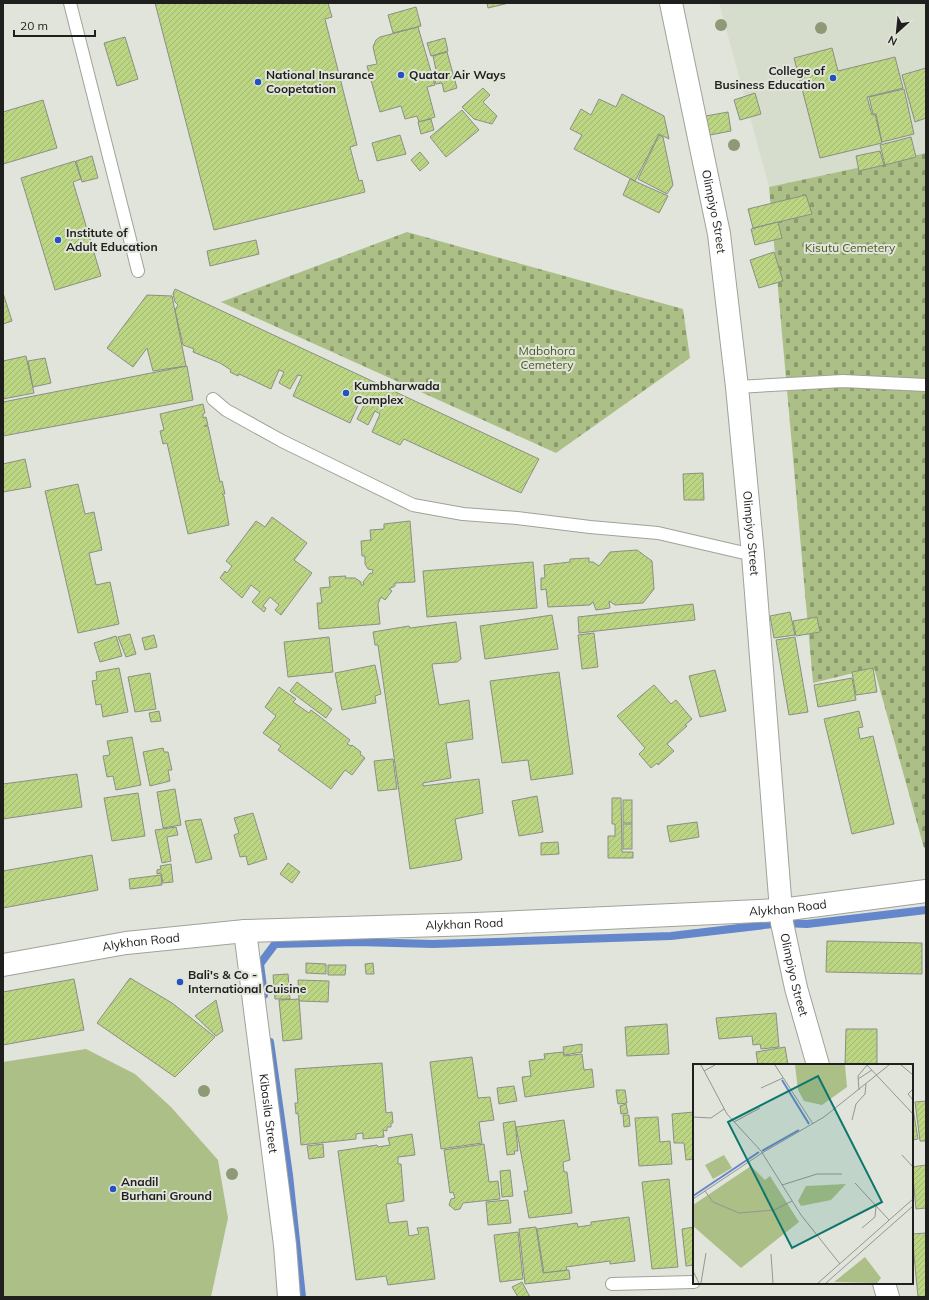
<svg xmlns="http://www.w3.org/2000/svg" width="929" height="1300" font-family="Mulish,sans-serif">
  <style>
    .built { fill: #d7ddcc }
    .cemetery { fill: url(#cemetery-stones) }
    .park { fill: #acbf87 }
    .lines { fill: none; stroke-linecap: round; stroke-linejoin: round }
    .stream { stroke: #6486ca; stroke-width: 8 }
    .building { fill: url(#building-hatch); stroke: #8b8f86 }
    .service-casing { stroke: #9fa39a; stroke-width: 14 }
    .minor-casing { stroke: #9fa39a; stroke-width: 24 }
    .tertiary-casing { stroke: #9fa39a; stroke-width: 24 }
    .service { stroke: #fff; stroke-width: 12 }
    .minor { stroke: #fff; stroke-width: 22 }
    .tertiary { stroke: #fff; stroke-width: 22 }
    .tree { fill: #8e9975 }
    .poi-dot { fill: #2152bf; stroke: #e1e4db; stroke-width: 1.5 }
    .labels { text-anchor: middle; stroke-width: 4; stroke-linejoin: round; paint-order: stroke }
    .poi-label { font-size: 12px; font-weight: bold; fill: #1f201d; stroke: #e1e4db; text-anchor: start }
    .street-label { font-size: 12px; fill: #1f201d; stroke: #e1e4db }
    .park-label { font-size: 12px; fill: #4b5b21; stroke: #e1e4db }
    .inset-river { fill: none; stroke: #6486ca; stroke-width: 2 }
    .inset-road { fill: none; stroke: #93968f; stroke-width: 1 }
    .view { fill: #0f766e; fill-opacity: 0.15; stroke: #0f766e; stroke-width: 2 }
    .inset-edge { fill: none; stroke: #1f201d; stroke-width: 2 }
  </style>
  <defs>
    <pattern id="cemetery-stones" width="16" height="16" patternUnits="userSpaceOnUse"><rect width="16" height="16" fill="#acbf87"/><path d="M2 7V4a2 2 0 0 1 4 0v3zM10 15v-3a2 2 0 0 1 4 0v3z" fill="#8b9b6e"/></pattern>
    <pattern id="building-hatch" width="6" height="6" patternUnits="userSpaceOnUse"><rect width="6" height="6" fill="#bbd583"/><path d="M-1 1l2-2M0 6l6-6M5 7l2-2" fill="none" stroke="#a0b771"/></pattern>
  </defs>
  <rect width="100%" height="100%" fill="#e1e4db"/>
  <!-- built -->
  <polygon class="built" points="719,3 926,3 926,153 769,187"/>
  <!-- cemetery -->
  <g class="cemetery">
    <polygon points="926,153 926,847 924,848 874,668 813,683 769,187"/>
    <polygon points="407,232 683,309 690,358 556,453 221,302"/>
  </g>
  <!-- park -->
  <polygon class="park" points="86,1049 135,1074 171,1107 218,1160 228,1218 211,1297 3,1297 3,1062"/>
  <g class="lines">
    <!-- stream -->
    <g class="stream">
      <polyline points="264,995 260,964 275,944 357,942 433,944 671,936 782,923 807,924 926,910"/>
      <polyline points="270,1042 289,1175 302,1297"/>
    </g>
  </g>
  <!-- building -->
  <g class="building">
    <polygon points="155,3 328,3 332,17 325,19 357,145 350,147 359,181 362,180 365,192 214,230"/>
    <polygon points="487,3 509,3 488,8"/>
    <polygon points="416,7 421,26 393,33 388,15"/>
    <polygon points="418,27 435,85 427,87 435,117 419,122 417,116 405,119 401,106 380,112 367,66 377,64 373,47 376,40 380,37"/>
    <polygon points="125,37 138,79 117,86 104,43"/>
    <polygon points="445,38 448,51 431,56 427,43"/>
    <polygon points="832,48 838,71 895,57 903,88 867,97 872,115 875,114 882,143 820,158 794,58"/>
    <polygon points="447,52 457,88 444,92 442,83 436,84 433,76 437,75 433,56"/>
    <polygon points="926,68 926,118 915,122 902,75"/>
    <polygon points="483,88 490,95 483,102 497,116 492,124 474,119 462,107"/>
    <polygon points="904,89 914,134 882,142 876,114 873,114 869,97"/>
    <polygon points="755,93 761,114 740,120 734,100"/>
    <polygon points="622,94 664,116 669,139 659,134 635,181 574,149 582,135 570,129 581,109 591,115 599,99 616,107"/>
    <polygon points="43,100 57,148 3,164 3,112"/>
    <polygon points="462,110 479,130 446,157 430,137"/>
    <polygon points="728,112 731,131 710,135 706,116"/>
    <polygon points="431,119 434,130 421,134 418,122"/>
    <polygon points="400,135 406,154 377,161 372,143"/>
    <polygon points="659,135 663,137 673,185 667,194 638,179"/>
    <polygon points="911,137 916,157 885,165 880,145"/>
    <polygon points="880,151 884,165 859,171 856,156"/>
    <polygon points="420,152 429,163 420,171 411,160"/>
    <polygon points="92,156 98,178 82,182 76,161"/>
    <polygon points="75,161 81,179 73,182 101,276 55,290 21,178"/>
    <polygon points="630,179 668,196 659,213 623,195"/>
    <polygon points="806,195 812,214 753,228 748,209"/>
    <polygon points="778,222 782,238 755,245 751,229"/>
    <polygon points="256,240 259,254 210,266 207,251"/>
    <polygon points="774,252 783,281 759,288 750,260"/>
    <polygon points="175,289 539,459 521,493 404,439 400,445 372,432 380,414 375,411 368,425 357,419 364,405 359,403 350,423 293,396 302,376 298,375 290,389 279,383 284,372 279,370 271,389 239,374 238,376 230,372 231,370 220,363 193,352 194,349 183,345 175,310 178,305 175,302 173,294"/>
    <polygon points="3,293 12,321 3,324"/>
    <polygon points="147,295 172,296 186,366 153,371 147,348 133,367 107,348"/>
    <polygon points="26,356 34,393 3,399 3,361"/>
    <polygon points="45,358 51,383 33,387 28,361"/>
    <polygon points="187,366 193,400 3,436 3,402"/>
    <polygon points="203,404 205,413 203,414 203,418 206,417 208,425 204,426 208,426 220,482 222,481 225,494 222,494 224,496 229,525 188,534 167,443 163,444 160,431 164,430 160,414"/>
    <polygon points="25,459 31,487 3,492 3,464"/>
    <polygon points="703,473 704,500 684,500 683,474"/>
    <polygon points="78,484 85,514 94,512 102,550 89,553 96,585 110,582 119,624 78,633 45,491"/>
    <polygon points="272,517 307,543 294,560 312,573 281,615 275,610 279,605 270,597 263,606 266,608 264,612 252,602 260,592 251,585 242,598 220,578 225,571 227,573 232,566 226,561 256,521 265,527"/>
    <polygon points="410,521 415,582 395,583 395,586 389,589 392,591 385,600 381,597 380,599 378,604 380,624 319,629 317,603 322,603 320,588 330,587 329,577 346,576 345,578 355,578 361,582 361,585 364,585 363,582 370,573 372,574 373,570 368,569 365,564 365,556 362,556 361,541 371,540 370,530 384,529 384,524"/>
    <polygon points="637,550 652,561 654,589 643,603 615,605 609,601 610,608 596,610 593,602 590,605 548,607 546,589 541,590 541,578 545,578 544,565 570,562 570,559 589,558 589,562 593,562 599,566 610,552"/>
    <polygon points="533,562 537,608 427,617 423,571"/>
    <polygon points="693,604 695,620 579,633 578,617"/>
    <polygon points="790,612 795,635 774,638 770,616"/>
    <polygon points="552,615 558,649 485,659 480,626"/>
    <polygon points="817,617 820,632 796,636 793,621"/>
    <polygon points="456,622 461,659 457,662 432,664 439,705 469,700 473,739 446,743 451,778 423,783 423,786 479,779 483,813 455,819 462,858 461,860 410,869 378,645 375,645 373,632 409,626 410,628"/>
    <polygon points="594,633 598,667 582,669 578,635"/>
    <polygon points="130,634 136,654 126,657 118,637"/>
    <polygon points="154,635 157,647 145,650 142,638"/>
    <polygon points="116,636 122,656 100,662 94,643"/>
    <polygon points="329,637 333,672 288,677 284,642"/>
    <polygon points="795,637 808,712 789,715 776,640"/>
    <polygon points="375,665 381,694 375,696 376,703 342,710 335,673"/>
    <polygon points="119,668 128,712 103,717 101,704 96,705 92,681 97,680 96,672"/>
    <polygon points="873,668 877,692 856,695 852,672"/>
    <polygon points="715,670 726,711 700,717 689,676"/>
    <polygon points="559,672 573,774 531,780 528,760 502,763 490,681"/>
    <polygon points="150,673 156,709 135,712 128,677"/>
    <polygon points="852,678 856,700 818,707 814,685"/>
    <polygon points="297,682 332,709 326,718 290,691"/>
    <polygon points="654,685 671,704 676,700 692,719 685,725 687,726 667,744 674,751 658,765 657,763 651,768 639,754 645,748 617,716"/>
    <polygon points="279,687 296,699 293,702 309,713 311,710 350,740 347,744 351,746 352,745 361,752 360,754 365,758 352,775 345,770 331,789 278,750 281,746 263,733 276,716 265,707"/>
    <polygon points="159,711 161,721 151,722 149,713"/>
    <polygon points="859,711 863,727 858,728 860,739 873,736 894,824 852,834 824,719"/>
    <polygon points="132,737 141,785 116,790 113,776 107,777 103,756 110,755 107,741"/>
    <polygon points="163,748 164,752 168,752 172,770 168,770 170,781 150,786 143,752"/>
    <polygon points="393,759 397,789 378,791 374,761"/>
    <polygon points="77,774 82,807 3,819 3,784"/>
    <polygon points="175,789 181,825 163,828 157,792"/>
    <polygon points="138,793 145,836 112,841 104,798"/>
    <polygon points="537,796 543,832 519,836 512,801"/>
    <polygon points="612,798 621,798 622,852 633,852 633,858 608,858 608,836 615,836 615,824 612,824"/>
    <rect x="623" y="800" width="9" height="23"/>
    <polygon points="253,813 267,859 248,865 246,856 240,857 234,835 239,833 234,818"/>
    <polygon points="201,819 212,859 196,863 185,821"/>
    <polygon points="697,822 699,837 670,842 667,826"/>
    <rect x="623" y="824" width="9" height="25"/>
    <polygon points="176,827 178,835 167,837 171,861 162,863 155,830"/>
    <polygon points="558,842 559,854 541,855 541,843"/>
    <polygon points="92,855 98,890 3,908 3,871"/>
    <polygon points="288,863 300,872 292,883 280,874"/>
    <polygon points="171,864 173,882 163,883 161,873 157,874 157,870 161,869 160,866"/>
    <polygon points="161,875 162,885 130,889 129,879"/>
    <polygon points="827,941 922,943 922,974 826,972"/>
    <polygon points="306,963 326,964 326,974 306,973"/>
    <polygon points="373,963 374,974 366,974 365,964"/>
    <polygon points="328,965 346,965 345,975 328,975"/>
    <polygon points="288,974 290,999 275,999 273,975"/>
    <polygon points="130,978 172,1003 215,1037 175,1077 97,1023"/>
    <polygon points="74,979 84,1030 3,1045 3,992"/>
    <polygon points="298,980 329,981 328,1002 299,1001"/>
    <polygon points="299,999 302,1039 283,1041 279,1000"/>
    <polygon points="216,1000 223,1031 216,1036 195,1016"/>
    <polygon points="776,1013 779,1047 761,1049 760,1044 753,1045 752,1036 719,1039 716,1018"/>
    <polygon points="667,1024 669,1054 627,1056 625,1027"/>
    <polygon points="846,1029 877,1029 877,1065 888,1065 845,1065"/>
    <polygon points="582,1044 582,1052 564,1055 563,1047"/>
    <polygon points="785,1047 788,1065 758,1065 756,1052"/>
    <polygon points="563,1052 564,1056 582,1054 584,1070 592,1069 594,1087 525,1097 522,1077 531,1076 529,1061 545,1059 544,1054"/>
    <polygon points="472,1057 478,1098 490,1097 494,1120 479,1122 482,1143 441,1149 430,1062"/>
    <polygon points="382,1063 386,1113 392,1112 393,1123 391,1123 391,1127 387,1127 387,1131 383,1130 384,1137 363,1139 363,1133 356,1134 356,1139 301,1145 298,1113 296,1114 295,1103 298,1103 295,1069"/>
    <polygon points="514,1086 517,1101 499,1104 497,1088"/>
    <polygon points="616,1090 625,1090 627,1103 618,1104"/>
    <polygon points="926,1101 926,1141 920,1141 915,1102"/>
    <polygon points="912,1102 918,1139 912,1140"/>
    <polygon points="626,1104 628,1113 621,1114 620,1106"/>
    <polygon points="694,1112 694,1159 686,1160 684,1143 674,1143 672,1114"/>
    <polygon points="623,1115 629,1115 630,1126 624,1127"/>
    <polygon points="658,1117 660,1142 670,1141 672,1164 639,1166 635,1118"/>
    <polygon points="564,1120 570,1160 563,1162 564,1172 567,1172 572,1213 529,1218 524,1191 528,1191 516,1127"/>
    <polygon points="515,1121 518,1151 514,1151 515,1154 507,1155 503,1123"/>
    <polygon points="412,1134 415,1155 398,1157 398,1164 401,1164 404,1201 386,1204 389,1223 407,1221 409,1236 419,1234 417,1228 428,1227 435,1279 388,1285 386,1276 356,1280 338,1151 377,1145 378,1147 390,1145 388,1138"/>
    <polygon points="323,1144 324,1157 309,1159 307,1146"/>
    <polygon points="484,1144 489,1182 498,1181 500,1199 463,1203 460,1209 455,1210 449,1205 451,1199 455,1198 453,1192 450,1193 444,1150"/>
    <polygon points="926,1165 926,1208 916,1209 912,1167"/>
    <polygon points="510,1170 513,1196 502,1197 500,1171"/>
    <polygon points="669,1179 678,1267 652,1269 642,1182"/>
    <polygon points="508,1200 511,1223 488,1225 486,1202"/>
    <polygon points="629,1217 635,1261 610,1264 610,1261 566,1267 567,1270 544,1273 537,1229 577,1223 578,1227 591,1225 591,1222"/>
    <polygon points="536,1227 543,1273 569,1270 570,1279 525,1284 519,1229"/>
    <polygon points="694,1227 694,1265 686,1266 682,1229"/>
    <polygon points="518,1232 523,1279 500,1282 494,1235"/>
    <polygon points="926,1233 926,1297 918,1297 912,1234"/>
    <polygon points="522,1282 530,1297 518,1297 512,1287"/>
  </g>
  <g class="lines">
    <defs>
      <g id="service">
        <polyline points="70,3 138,271"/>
        <polyline points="737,387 843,381 926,385"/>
        <polyline points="213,399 226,410 282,441 413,505 463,514 517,518 590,527 658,533 753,555"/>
        <polyline points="612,1284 694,1282"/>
      </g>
      <g id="minor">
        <path id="s1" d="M671,3l48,231 18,153 16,168 29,368 14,65 22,77"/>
        <path id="s2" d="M245,931l40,314 4,52"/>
        <polyline points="884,1283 888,1297"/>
      </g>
      <g id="tertiary">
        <path id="s3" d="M3,965l123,-22 119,-12 230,-7 306,-14 145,-19"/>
      </g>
    </defs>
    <!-- service casing -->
    <use href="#service" class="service-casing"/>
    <!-- minor casing -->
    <use href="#minor" class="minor-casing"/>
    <!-- tertiary casing -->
    <use href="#tertiary" class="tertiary-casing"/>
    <!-- service -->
    <use href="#service" class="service"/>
    <!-- minor -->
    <use href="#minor" class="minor"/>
    <!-- tertiary -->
    <use href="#tertiary" class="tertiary"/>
  </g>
  <!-- trees -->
  <g class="tree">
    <circle cx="721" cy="25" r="6"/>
    <circle cx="821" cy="28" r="6"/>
    <circle cx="734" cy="145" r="6"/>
    <circle cx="204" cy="1091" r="6"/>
    <circle cx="232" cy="1174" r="6"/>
  </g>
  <!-- markers -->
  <g class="poi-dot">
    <circle cx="401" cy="75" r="4"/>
    <circle cx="833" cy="78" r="4"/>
    <circle cx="258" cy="82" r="4"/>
    <circle cx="58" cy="240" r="4"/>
    <circle cx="346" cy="393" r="4"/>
    <circle cx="180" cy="982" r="4"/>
    <circle cx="113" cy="1189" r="4"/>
  </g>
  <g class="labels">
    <!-- poi labels -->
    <g class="poi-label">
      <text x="825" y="75" text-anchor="end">College of<tspan x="825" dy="14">Business Education</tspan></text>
      <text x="266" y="79">National Insurance<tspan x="266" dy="14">Coopetation</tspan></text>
      <text x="409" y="79">Quatar Air Ways</text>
      <text x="66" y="237">Institute of<tspan x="66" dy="14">Adult Education</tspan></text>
      <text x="354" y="390">Kumbharwada<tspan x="354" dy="14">Complex</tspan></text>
      <text x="188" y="979">Bali's &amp; Co -<tspan x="188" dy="14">International Cuisine</tspan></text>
      <text x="121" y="1186">Anadil<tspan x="121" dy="14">Burhani Ground</tspan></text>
    </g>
    <!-- street labels -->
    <g class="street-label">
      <text dy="4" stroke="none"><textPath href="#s1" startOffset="213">Olimpiyo Street</textPath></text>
      <text dy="4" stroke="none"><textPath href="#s1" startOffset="537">Olimpiyo Street</textPath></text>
      <text dy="4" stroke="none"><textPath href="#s3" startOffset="788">Alykhan Road</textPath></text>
      <text dy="4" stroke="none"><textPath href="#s3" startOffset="464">Alykhan Road</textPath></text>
      <text dy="4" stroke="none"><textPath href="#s3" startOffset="140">Alykhan Road</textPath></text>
      <text dy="4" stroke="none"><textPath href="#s1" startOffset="981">Olimpiyo Street</textPath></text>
      <text dy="4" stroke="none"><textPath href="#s2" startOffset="184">Kibasila Street</textPath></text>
    </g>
    <!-- park labels -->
    <g class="park-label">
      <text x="850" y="252">Kisutu Cemetery</text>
      <text x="547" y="355">Mabohora<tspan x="547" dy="14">Cemetery</tspan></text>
    </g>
  </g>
  <!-- overview -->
  <g transform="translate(693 1064)">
    <rect width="220" height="220" fill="#e1e4db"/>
    <path d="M58,102l14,14 5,-4 29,46 -58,46 -48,-42v-21zM153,120l-15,16 -30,6 -3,-5 8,-15zM172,193l16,21 -4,5 -43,-1z" fill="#acbf87"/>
    <path d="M102,1h50l2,22 -25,18 -18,-4 -6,-11zM31,91l8,13 -19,11 -8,-14z" fill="#acbf87"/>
    <path class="inset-river" d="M89,16l27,44M69,87l37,-21M0,132l66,-44"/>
    <path class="inset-road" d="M8,1l26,49 34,37 40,64 39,49M82,1l38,59M208,1l12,10M11,7l11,-6M165,15l14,-9M68,24l22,-10M220,25l-5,5 5,6M166,26l-1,-14 9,-11 46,49M0,53l18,1 13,-9M159,56l4,-16 9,-10 1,-10M41,58l26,-14M209,91l11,12M162,119l34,37M89,121l35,-11h25M12,127l8,11 26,11 35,-3 18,-9M0,135l69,-46 62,-36 65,-52M169,164l13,-11 1,-11M78,190l2,29M0,207l6,12M8,219l5,-30M125,219l95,-84M133,219l87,-77"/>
    <path class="view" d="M125,12l64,126 -90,46 -64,-126z"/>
    <rect width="220" height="220" class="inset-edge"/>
  </g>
  <!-- border -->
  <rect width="929" height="1300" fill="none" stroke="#1f201d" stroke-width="8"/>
  <!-- north arrow -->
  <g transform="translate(897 32) rotate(207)" stroke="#e1e4db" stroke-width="3" paint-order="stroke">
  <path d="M0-3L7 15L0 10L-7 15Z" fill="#1f201d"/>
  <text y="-6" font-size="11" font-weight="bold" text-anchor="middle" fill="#1f201d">N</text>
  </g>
  <!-- scale -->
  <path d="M14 30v6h81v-6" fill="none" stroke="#1f201d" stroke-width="2"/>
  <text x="20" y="30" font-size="12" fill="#1f201d" stroke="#e1e4db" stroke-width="3" paint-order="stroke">20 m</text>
</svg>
